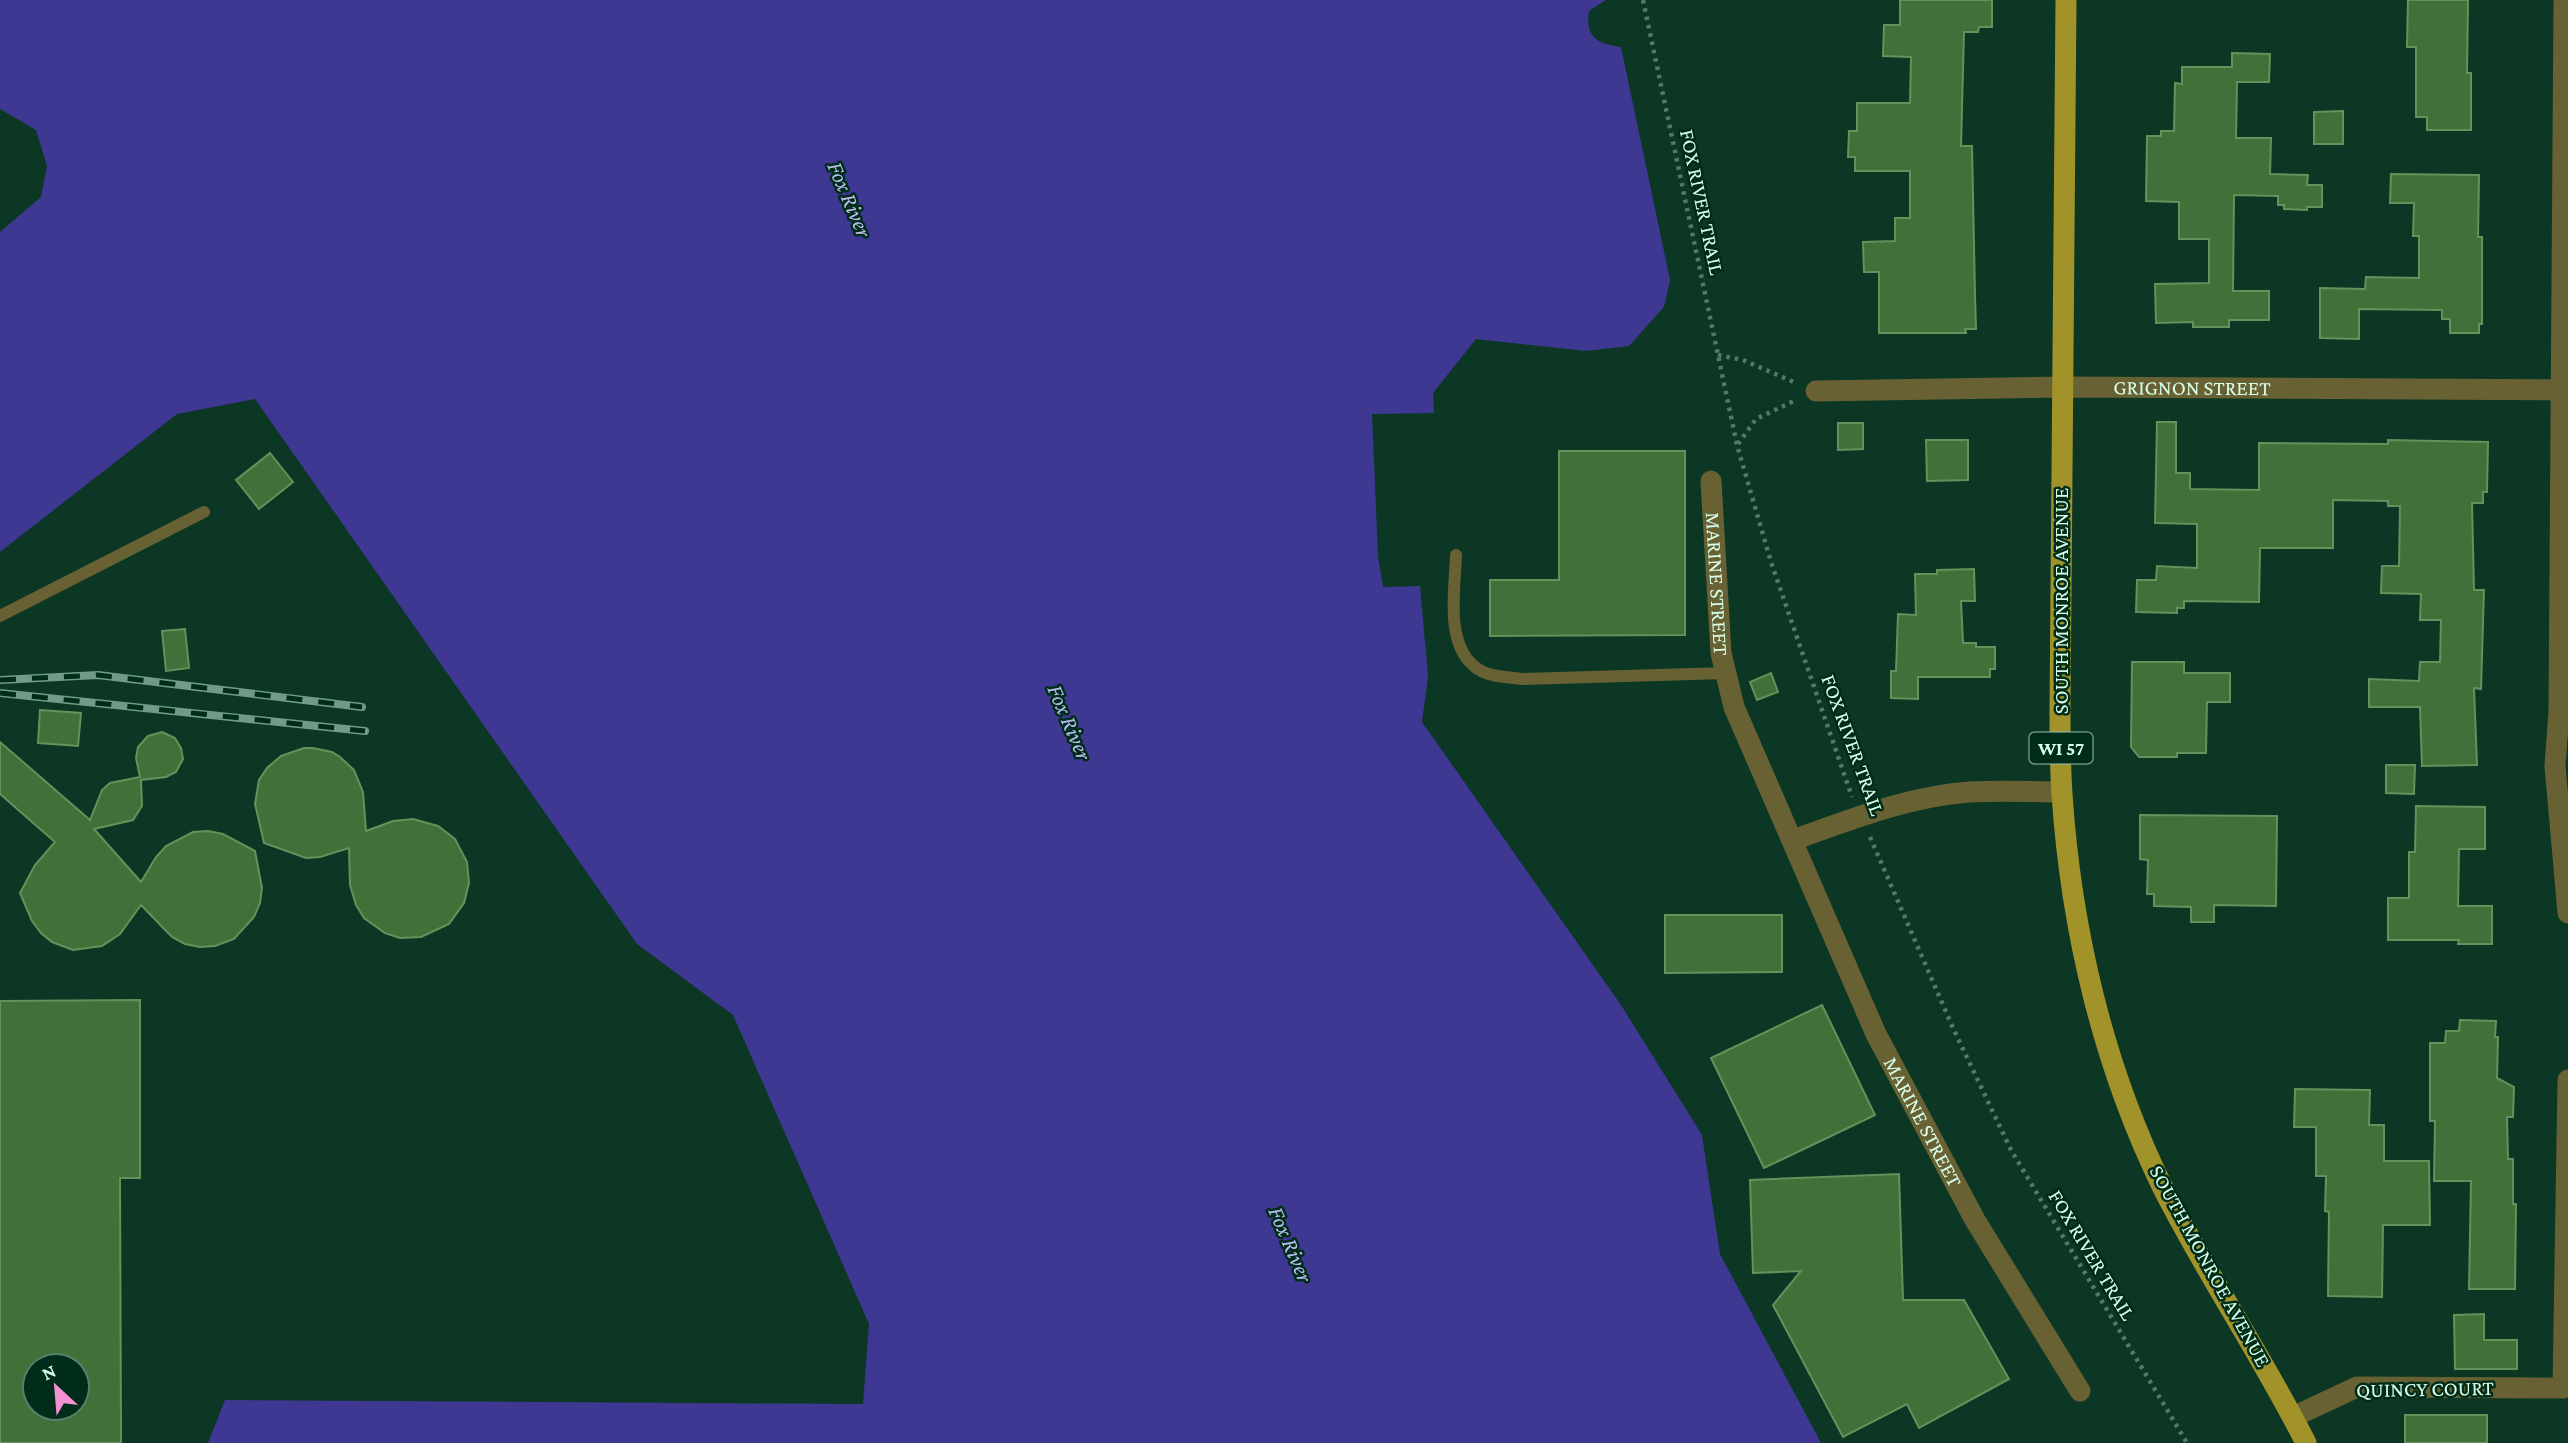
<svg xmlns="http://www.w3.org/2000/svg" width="2568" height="1443" font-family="'Crimson Pro',serif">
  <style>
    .water { fill: #3e3892 }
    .building { fill: #417039; stroke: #63935b; stroke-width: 2; fill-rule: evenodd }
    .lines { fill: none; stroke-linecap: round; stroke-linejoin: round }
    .path { stroke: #517b67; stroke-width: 4.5; stroke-dasharray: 3.5 5; stroke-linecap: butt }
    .service { stroke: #686134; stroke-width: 12 }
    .minor { stroke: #686134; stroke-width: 21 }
    .primary { stroke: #a1922a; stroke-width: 21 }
    .rail-casing { stroke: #729b87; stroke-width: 8 }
    .rail { stroke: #002c1a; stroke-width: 5; stroke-dasharray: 16; stroke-linecap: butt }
    .labels { text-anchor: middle; stroke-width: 5; stroke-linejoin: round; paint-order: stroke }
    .shield { fill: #002c1a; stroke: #97bfab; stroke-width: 2 }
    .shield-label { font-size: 19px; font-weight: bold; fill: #d8fee9 }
    .street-label { font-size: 21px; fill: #d8fee9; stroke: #002c1a }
    .water-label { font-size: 23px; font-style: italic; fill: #b9bdee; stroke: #002c1a }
  </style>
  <rect width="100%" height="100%" fill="#0b3724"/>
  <!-- water -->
  <path class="water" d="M0,0h1606l-17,11c-4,26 8,33 32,36l49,233 -6,27 -35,39 -43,5 -110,-12 -43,54 1,20 -62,1 6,143 5,30 37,-1 8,90 -6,46 199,283 81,130 18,119 101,189h-1613l17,-43 638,4 6,-80 -136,-309 -96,-71 -382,-545 -78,15 -177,138v-320l41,-35 6,-31 -11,-36 -36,-21z"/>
  <!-- building -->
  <g class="building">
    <polygon points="1900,0 1992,0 1992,27 1979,27 1978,32 1964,32 1961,146 1972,146 1975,295 1976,329 1965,329 1966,333 1879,333 1879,272 1864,272 1863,242 1895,241 1895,218 1910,218 1910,171 1855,171 1855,157 1848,157 1849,131 1857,131 1857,103 1910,103 1911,57 1883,56 1884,25 1900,25"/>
    <polygon points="2408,0 2468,0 2467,73 2471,73 2471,130 2427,130 2427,117 2416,117 2416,47 2407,47"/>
    <polygon points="2232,53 2270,54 2269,82 2237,82 2236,138 2271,138 2270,174 2308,175 2307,185 2322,185 2322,207 2307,207 2307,210 2284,209 2284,205 2278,205 2278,196 2234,195 2233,291 2269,291 2269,320 2229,320 2229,327 2193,327 2193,322 2156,323 2155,284 2209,283 2209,239 2179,239 2179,202 2146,201 2147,136 2161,136 2161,131 2174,131 2175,83 2182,84 2182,67 2232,67"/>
    <polygon points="2343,111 2343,144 2314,144 2314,112"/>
    <polygon points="2391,174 2479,175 2478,237 2482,237 2482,324 2479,324 2479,333 2450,333 2450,319 2442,319 2442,310 2359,309 2359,339 2320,338 2320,288 2365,289 2366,277 2419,278 2419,236 2413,236 2414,203 2390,203"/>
    <polygon points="2157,422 2176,422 2176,473 2190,473 2190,489 2259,490 2259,443 2388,444 2388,440 2488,442 2487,492 2483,492 2483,503 2472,503 2474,590 2484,590 2481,689 2474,688 2477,765 2422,766 2420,707 2369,707 2369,679 2419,681 2420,662 2440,662 2441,620 2420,620 2421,594 2381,593 2382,566 2399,566 2400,506 2388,506 2388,501 2333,500 2333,548 2260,548 2259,602 2184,601 2184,608 2177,608 2177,613 2136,612 2137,580 2156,580 2157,566 2197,568 2197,524 2155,523"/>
    <polygon points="1838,423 1863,423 1863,449 1838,450"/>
    <polygon points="1926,440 1968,440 1968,480 1927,481"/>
    <polygon points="1559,451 1685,451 1685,635 1490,636 1490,580 1559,580"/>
    <polygon points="270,453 293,482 259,509 236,480"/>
    <polygon points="1974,569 1975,601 1961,601 1963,643 1976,643 1976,647 1995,647 1995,669 1990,669 1990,677 1918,677 1918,699 1891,698 1891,671 1896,671 1898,614 1916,615 1915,574 1937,574 1937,570"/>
    <polygon points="185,629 189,668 166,671 162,631"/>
    <polygon points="2132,662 2184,662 2184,673 2230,673 2230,702 2207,702 2206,753 2177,753 2177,757 2139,757 2131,747"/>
    <polygon points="1771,673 1778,692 1757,700 1750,682"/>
    <polygon points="40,710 81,713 78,746 38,743"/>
    <polygon points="162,732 175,738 181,748 183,759 176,772 166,777 141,780 142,806 133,820 94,829 141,882 156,857 166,846 193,832 208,831 223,834 255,851 262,888 260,903 254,917 234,939 215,946 200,947 185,944 172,937 141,905 120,934 102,946 73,950 52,942 41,933 32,921 20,893 35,865 55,842 0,794 0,742 90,820 102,790 110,783 140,777 136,758 138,747 148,736"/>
    <polygon points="304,748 313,748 332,752 340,757 354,770 363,792 366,831 393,821 413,819 438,826 455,839 467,862 469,883 464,903 449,924 421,937 400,938 385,933 364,918 356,905 350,885 349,848 320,857 306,858 264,843 255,804 259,780 267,768 281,756"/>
    <polygon points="2386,765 2415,765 2414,794 2386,793"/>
    <polygon points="2416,806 2485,807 2485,849 2459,849 2458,906 2492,906 2492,944 2458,944 2459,940 2388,940 2388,898 2409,898 2409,852 2415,852"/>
    <polygon points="2140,815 2277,816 2276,906 2214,905 2214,922 2191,922 2191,907 2154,906 2154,894 2147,894 2148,860 2140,859"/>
    <polygon points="1665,915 1782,915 1782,972 1665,973"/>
    <path d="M140,1000v178h-20l1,265h-121v-442zM35,1366h42v42h-42z"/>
    <polygon points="1822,1005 1875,1115 1764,1168 1711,1058"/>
    <polygon points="2460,1020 2496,1021 2495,1037 2498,1037 2497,1078 2514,1087 2513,1117 2507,1117 2508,1159 2513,1159 2513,1204 2516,1204 2515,1289 2469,1289 2471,1181 2434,1181 2435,1121 2430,1121 2430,1043 2445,1043 2446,1031 2459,1031"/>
    <polygon points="2295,1089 2370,1090 2369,1125 2384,1125 2384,1161 2429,1161 2430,1225 2383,1225 2382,1297 2328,1296 2329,1212 2325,1211 2326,1176 2316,1176 2316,1127 2294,1127"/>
    <polygon points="1899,1174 1903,1300 1964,1300 2009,1379 1919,1428 1907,1404 1843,1437 1773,1305 1801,1271 1753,1273 1750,1180"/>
    <polygon points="2484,1314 2484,1340 2517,1340 2517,1369 2455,1369 2454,1315"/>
    <rect x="2405" y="1415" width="82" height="28"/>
  </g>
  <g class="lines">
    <!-- path -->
    <g class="path">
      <polyline points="1643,0 1737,445 1771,562 1852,797"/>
      <polyline points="1718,355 1743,360 1796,383"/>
      <polyline points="1738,444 1756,419 1796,400"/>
      <polyline points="1870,837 1953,1028 2011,1150 2187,1443"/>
    </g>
    <!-- service -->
    <g class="service">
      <path d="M1456,555c-1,34 -11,87 18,111 12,11 32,11 48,13l204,-6"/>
      <polyline points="0,616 204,512"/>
    </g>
    <!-- minor -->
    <g class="minor">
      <polyline points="2564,0 2559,711 2555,766 2568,913"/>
      <path id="s1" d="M1816,391l247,-4 505,3"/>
      <path id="s2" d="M1711,481l10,172 13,54 142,327 99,186 105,171"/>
      <path d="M1793,840c57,-20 116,-44 177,-48 30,-2 61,0 91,0"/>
      <polyline points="2293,1417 2357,1387 2563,1388 2568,1080"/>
    </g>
    <!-- primary -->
    <path class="primary" d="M2066,0l-6,709c0,28 0,56 2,85 9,135 41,272 101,394 44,87 99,168 143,255"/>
    <defs>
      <g id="rail">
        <polyline points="0,680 98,675 362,707"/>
        <polyline points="0,693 365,731"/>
      </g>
    </defs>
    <!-- rail casing -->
    <use href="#rail" class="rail-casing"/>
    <!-- rail -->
    <use href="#rail" class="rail"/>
  </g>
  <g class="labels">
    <!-- shield labels -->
    <rect class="shield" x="2029.5" y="732.5" width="63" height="31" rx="5"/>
    <g class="shield-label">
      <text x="2061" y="755">WI 57</text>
    </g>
    <!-- street labels -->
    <g class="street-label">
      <text transform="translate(1702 202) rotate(78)" y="7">FOX RIVER TRAIL</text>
      <text dy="7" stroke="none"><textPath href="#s1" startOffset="376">GRIGNON STREET</textPath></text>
      <text dy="7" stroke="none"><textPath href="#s2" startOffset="103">MARINE STREET</textPath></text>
      <text transform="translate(2061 601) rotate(-90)" y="7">SOUTH MONROE AVENUE</text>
      <text transform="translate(1853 745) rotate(70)" y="7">FOX RIVER TRAIL</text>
      <text dy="7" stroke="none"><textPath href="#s2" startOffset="684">MARINE STREET</textPath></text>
      <text transform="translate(2092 1255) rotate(59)" y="7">FOX RIVER TRAIL</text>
      <text transform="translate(2210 1266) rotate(61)" y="7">SOUTH MONROE AVENUE</text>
      <text transform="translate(2425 1389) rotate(-1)" y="7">QUINCY COURT</text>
    </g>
    <!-- water labels -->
    <g class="water-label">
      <text transform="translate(850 199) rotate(67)" y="8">Fox River</text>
      <text transform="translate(1070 722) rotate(67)" y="8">Fox River</text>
      <text transform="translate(1291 1244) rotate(67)" y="8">Fox River</text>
    </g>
  </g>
  <!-- north arrow -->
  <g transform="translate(56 1387) rotate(334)"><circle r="33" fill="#002c1a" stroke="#56806d" stroke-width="2"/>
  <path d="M0-5L12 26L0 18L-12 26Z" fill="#f491d3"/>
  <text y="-10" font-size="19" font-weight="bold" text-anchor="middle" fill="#d8fee9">N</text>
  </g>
</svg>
